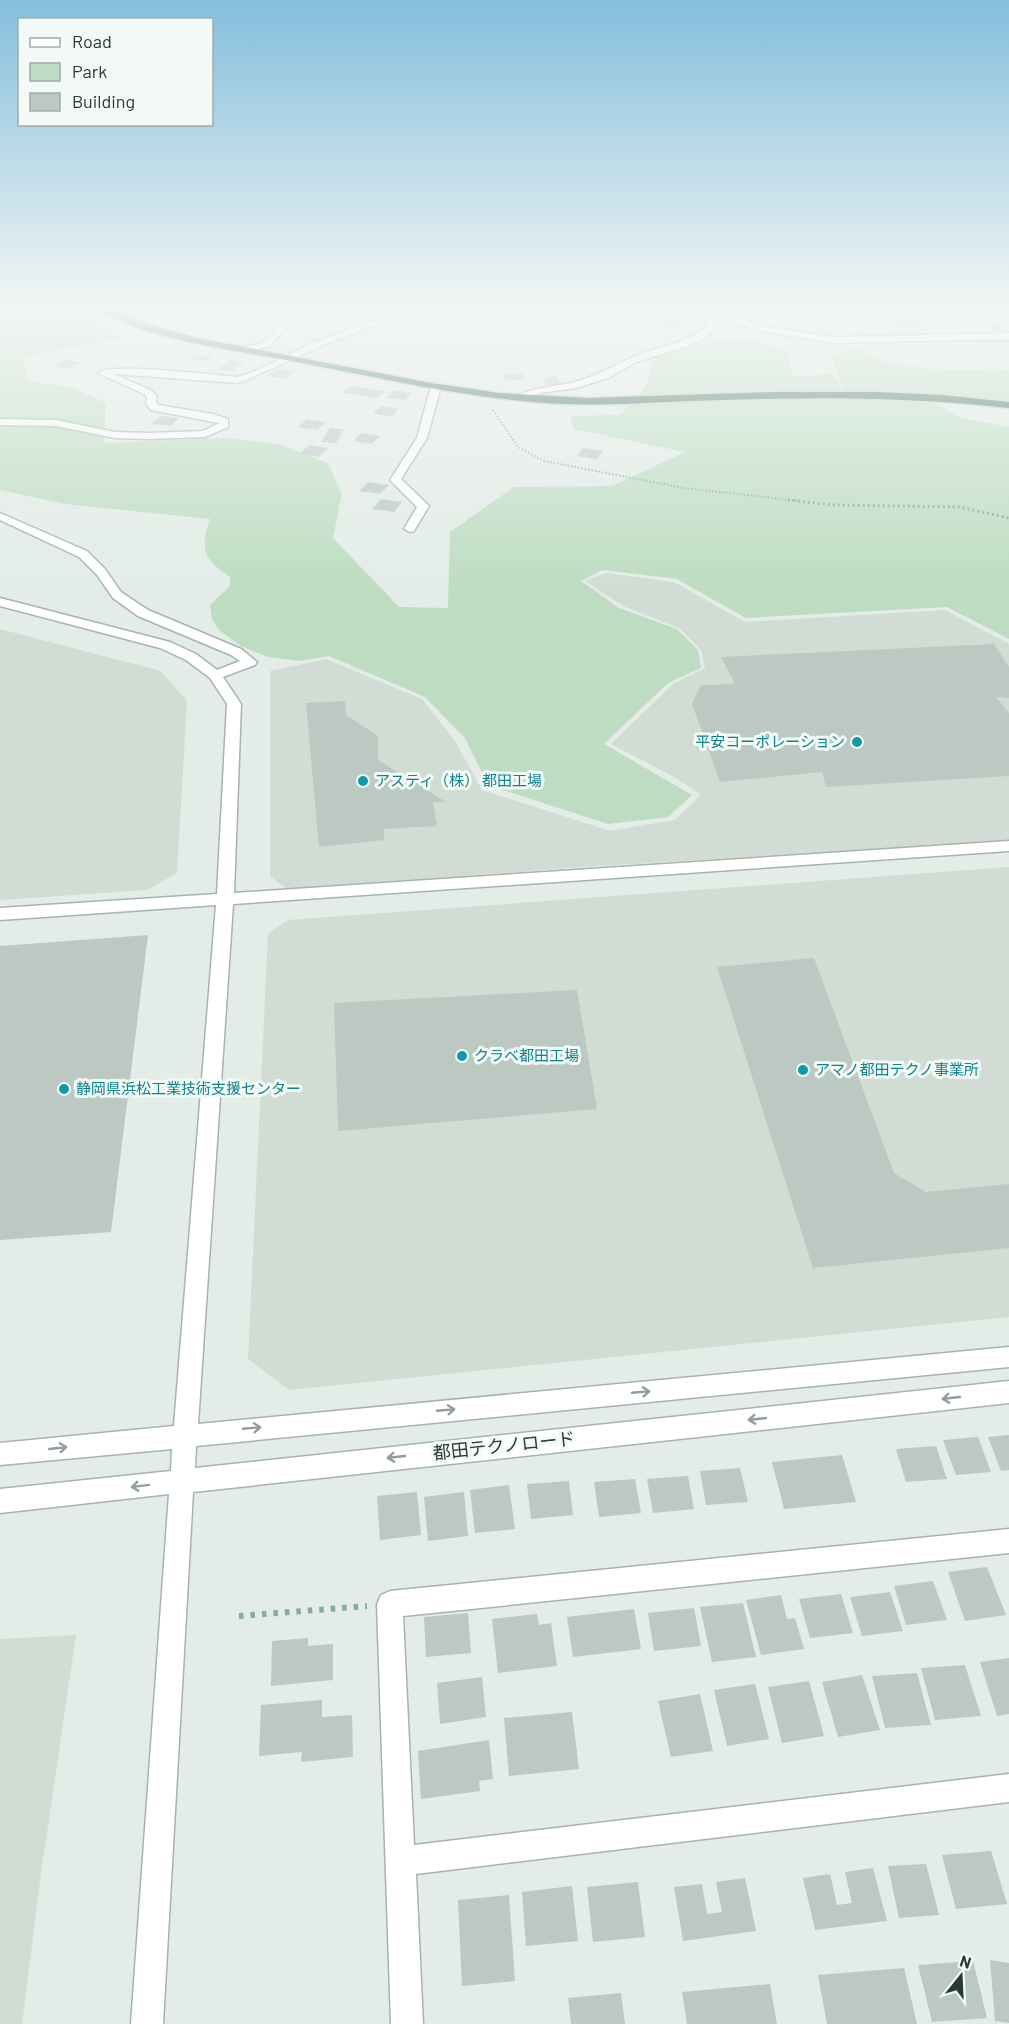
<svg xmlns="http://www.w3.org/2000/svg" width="1009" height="2024" font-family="Barlow,'Noto Sans JP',sans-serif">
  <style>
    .built { fill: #d1dcd5 }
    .green { fill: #bddcc1 }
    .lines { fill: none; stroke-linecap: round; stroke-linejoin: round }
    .stream { stroke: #8fcdcd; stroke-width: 4 }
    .building { fill: #bbc9c2 }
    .minor-casing { stroke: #a6b4ad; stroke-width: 3 }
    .highway-casing { stroke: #c2c8c6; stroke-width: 3 }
    .path-far2 { stroke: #86ad9b; stroke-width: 2; stroke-dasharray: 1.5 2; stroke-linecap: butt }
    .path-far1 { stroke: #86ad9b; stroke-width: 3; stroke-dasharray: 2 3; stroke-linecap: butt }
    .path { stroke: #86ad9b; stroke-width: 6; stroke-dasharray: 4.5 7; stroke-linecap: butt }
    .minor { fill: #fff; fill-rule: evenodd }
    .highway { fill: #326653; fill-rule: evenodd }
    .oneway { stroke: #929e98 }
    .culture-dot { fill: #0f9aa8; stroke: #f3f9f5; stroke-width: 2 }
    .labels { text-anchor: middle; stroke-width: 6; stroke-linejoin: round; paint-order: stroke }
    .culture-label { font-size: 15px; fill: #0d838f; stroke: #f3f9f5; text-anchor: start }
    .near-street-label { font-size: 18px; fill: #243c32; stroke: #f3f9f5 }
  </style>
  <rect width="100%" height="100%" fill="#e3ece7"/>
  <!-- built -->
  <g class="built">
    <polygon points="606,573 674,582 745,622 945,610 1009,644 1009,841 567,868 288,890 270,876 270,671 326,659 422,699 455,741 482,790 610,831 675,820 701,795 676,778 611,744 673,684 705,668 701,650 679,628 623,606 585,581"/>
    <polygon points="0,629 161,671 187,701 177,873 147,890 0,900"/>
    <polygon points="1009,867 1009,1317 289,1390 248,1359 268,934 288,920"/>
    <polygon points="76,1635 41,1874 22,2024 0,2024 0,1639"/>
  </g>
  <!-- green -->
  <g class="green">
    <path d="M67,308h4l51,30 -100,19 6,24 43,6 35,16 -2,40 122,-5 53,6 49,19 14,31 -9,44 66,69 49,1 2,-76 64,-45 98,-1 73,-34 -111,-23 -4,-13 50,-1 25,-27 10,-30 60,-17 37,-3 15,7 20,4 5,26 18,1 22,-3 13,19 -14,-37 24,-7 35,16 43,5 68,2 8,-2v33l-39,-4 -123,-4 5,5 83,4 26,15 48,9v212l-62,-32 -201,11 -69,-39 -74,-9 -22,11 38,27 58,21 21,21 3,18 -33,15 -64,61 88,51 -24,22 -60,7 -120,-39 -23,-47 -40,-41 -96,-41 -30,5 -31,-4 -27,-11 -22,-16 -7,-11 -2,-14 20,-19v-9c-26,-18 -31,-27 -20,-58l-145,-15 -65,-14v-167z"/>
    <polygon points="813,308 867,308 854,318 826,315"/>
    <polygon points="969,308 1009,308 1009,321 979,317"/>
  </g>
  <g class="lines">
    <!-- stream -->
    <g class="stream">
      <polyline points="690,308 757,329 827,341"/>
      <polyline points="973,340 1009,340"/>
    </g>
  </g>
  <!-- building -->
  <g class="building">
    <polygon points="867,308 896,312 892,318 862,314"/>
    <polygon points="420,314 436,316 431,321 415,319"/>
    <polygon points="901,316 921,319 914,328 894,325"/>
    <polygon points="926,316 940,317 940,324 926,323"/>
    <polygon points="948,318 970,319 973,324 951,324"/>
    <polygon points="665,321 683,323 680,327 662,326"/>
    <polygon points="986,322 1002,323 1005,330 989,329"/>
    <polygon points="195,355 212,356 208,361 190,360"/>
    <polygon points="68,359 80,363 63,369 52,364"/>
    <polygon points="230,360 244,362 233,371 218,370"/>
    <polygon points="276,369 294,371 286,379 268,376"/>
    <polygon points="505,374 524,374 523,380 504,379"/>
    <polygon points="557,376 561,384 547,385 542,378"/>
    <polygon points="351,386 385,391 377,398 342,393"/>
    <polygon points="394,390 412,393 405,400 386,398"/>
    <polygon points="381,406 399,409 392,416 373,414"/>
    <polygon points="161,416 179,418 171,426 152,424"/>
    <polygon points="307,419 326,422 317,430 298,427"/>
    <polygon points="330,428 344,429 336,443 321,442"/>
    <polygon points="361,433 380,436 372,444 353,441"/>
    <polygon points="309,445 328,448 319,457 299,454"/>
    <polygon points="583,448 603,451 597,459 577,456"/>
    <polygon points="368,482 389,485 380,494 359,491"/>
    <polygon points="381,499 402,502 394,512 372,509"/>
    <polygon points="994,644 1009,667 1009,698 996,697 1009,713 1009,776 826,787 822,772 720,782 692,704 701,685 735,684 721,657"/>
    <polygon points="345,701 346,715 378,736 378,760 446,802 433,802 437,826 384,829 384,840 319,847 306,703"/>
    <polygon points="148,935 111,1232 0,1240 0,946"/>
    <polygon points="814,958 894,1173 926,1192 1009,1184 1009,1248 813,1268 717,967"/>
    <polygon points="577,990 597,1109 338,1131 334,1003"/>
    <polygon points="1009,1435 1009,1470 1001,1471 988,1437"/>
    <polygon points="978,1437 991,1472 956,1475 943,1440"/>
    <polygon points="936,1446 947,1479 906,1482 896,1449"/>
    <polygon points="842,1455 856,1502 784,1509 772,1462"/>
    <polygon points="740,1468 748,1502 706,1505 700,1471"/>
    <polygon points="688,1476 694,1509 653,1513 647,1479"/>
    <polygon points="635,1479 641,1513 599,1517 594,1482"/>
    <polygon points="569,1481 573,1515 531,1519 527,1484"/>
    <polygon points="509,1485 515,1529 475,1533 470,1490"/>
    <polygon points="417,1492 421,1535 380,1540 377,1496"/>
    <polygon points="464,1492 468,1536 428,1541 424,1497"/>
    <polygon points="987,1567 1006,1615 965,1621 948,1572"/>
    <polygon points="933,1581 947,1620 906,1625 894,1586"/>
    <polygon points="890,1592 903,1631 862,1636 850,1597"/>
    <polygon points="841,1594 853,1633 810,1638 799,1599"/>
    <polygon points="781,1595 787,1619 795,1618 804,1649 761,1655 746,1600"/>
    <polygon points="743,1603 756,1657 712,1662 700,1607"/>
    <polygon points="694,1608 701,1646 654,1651 648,1613"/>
    <polygon points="634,1609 641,1649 573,1657 567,1617"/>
    <polygon points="468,1613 471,1653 426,1657 424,1617"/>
    <polygon points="537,1614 539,1625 551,1623 557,1666 498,1673 492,1619"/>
    <polygon points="308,1638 308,1646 333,1644 333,1680 271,1686 272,1641"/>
    <polygon points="1009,1658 1009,1714 997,1716 980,1662"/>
    <polygon points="965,1665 981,1716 935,1720 921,1668"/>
    <polygon points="917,1673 931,1725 885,1728 872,1676"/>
    <polygon points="862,1675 880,1730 838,1737 822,1682"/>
    <polygon points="482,1677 486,1717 440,1724 437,1683"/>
    <polygon points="809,1681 824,1736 782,1743 768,1687"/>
    <polygon points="755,1684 769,1739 727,1746 714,1690"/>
    <polygon points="700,1694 713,1751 671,1757 658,1701"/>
    <polygon points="322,1700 322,1717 352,1715 353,1757 301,1762 302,1752 259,1756 261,1705"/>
    <polygon points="572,1712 579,1769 509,1776 504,1718"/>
    <polygon points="489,1740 493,1779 479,1781 480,1791 421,1799 418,1751"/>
    <polygon points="991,1851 1007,1904 956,1909 942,1855"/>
    <polygon points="926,1864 939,1915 899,1918 888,1866"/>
    <polygon points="873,1868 887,1921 815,1930 803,1878 830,1874 837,1905 852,1903 845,1872"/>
    <polygon points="745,1878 756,1931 683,1941 674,1887 702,1884 707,1914 722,1912 716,1882"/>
    <polygon points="638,1882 645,1937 593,1942 587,1887"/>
    <polygon points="572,1886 578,1941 526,1946 522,1892"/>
    <polygon points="509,1895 515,1981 462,1986 458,1900"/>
    <polygon points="990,1960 1009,1963 1009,2023 995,2021"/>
    <polygon points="973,1961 987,2018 932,2022 918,1965"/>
    <polygon points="904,1968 917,2024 827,2024 818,1975"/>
    <polygon points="770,1984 777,2024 687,2024 682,1992"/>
    <polygon points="621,1993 625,2024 571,2024 568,1998"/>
  </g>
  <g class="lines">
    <defs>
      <g id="minor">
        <polygon points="296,308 304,308 270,346 243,352 243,348 264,342"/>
        <path d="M407,308h11l-97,38 -77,35 -7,2 -123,-9 36,16 7,6 -1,7 2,2 55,9 15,5v8l-23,10 -56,2 -34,-1 -59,-12 -56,-1v-6l56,1 59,12 34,1 54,-2 16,-8 -68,-13 -5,-6 1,-7 -3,-3 -46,-21c11,-11 118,2 139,4l16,-5 62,-30z"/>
        <path d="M556,308h29l130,11 3,-2 -21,-9h11l15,5 7,-5 4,3 -4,4 31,11 73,11 175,-4v6l-175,4 -75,-12 -33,-12 -21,19 -16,8 -53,16 -28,16 -32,10 -37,5 -14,6h-6v-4c19,-9 38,-8 59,-14 19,-5 33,-14 51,-22 28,-13 57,-14 81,-35l-150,-13z"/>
        <polygon points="436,383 441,386 427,438 401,479 429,506 414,531 410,532 404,529 417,507 390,480 417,438 431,386"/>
        <polygon points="0,513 87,551 105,569 121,592 148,610 241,649 257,662 255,665 223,677 241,704 234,893 1009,841 1009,851 233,904 198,1424 1009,1347 1009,1367 196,1446 195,1468 1009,1381 1009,1403 193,1492 163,2024 131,2024 169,1494 0,1513 0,1489 171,1471 172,1449 0,1465 0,1443 174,1426 216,905 0,920 0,908 217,894 227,704 210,678 186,660 160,648 0,606 0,598 170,642 196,654 217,670 240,661 231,655 138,616 113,598 97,575 79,557 0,520"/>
        <polygon points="1009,1529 1009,1553 403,1616 414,1845 1009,1774 1009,1802 416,1874 423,2024 391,2024 377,1604 381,1595 390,1591"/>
      </g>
      <path id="highway" d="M98,308h10l44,17 45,13 234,45 68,10 89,5 187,-6h101l67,3 66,7v6c-96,-11 -191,-11 -287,-8 -53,1 -106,6 -158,4 -98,-4 -193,-29 -289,-46 -44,-8 -144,-22 -177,-50z"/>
    </defs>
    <!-- minor casing -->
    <use href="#minor" class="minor-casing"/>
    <!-- highway casing -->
    <use href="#highway" class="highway-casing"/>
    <!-- path-far2 -->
    <polyline class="path-far2" points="493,410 518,447 544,461 684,488 801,501"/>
    <!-- path-far1 -->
    <polyline class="path-far1" points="788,500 833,505 959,507 1009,518"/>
    <!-- path -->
    <polyline class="path" points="239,1616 367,1606"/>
    <!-- minor -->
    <use href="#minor" class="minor"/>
    <!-- highway -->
    <use href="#highway" class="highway"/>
  </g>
  <!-- one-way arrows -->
  <defs><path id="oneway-shaft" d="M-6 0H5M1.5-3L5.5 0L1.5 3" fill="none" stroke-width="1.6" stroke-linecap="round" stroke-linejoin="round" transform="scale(1.5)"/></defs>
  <g class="oneway">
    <use href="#oneway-shaft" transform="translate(641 1392) rotate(-5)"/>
    <use href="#oneway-shaft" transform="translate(951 1398) rotate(174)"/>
    <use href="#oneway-shaft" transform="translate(446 1410) rotate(-5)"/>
    <use href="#oneway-shaft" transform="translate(757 1419) rotate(174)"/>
    <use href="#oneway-shaft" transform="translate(252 1428) rotate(-5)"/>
    <use href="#oneway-shaft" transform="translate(58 1448) rotate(-6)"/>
    <use href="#oneway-shaft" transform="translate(396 1457) rotate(174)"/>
    <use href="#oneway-shaft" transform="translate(140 1486) rotate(173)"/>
  </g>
  <!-- sky -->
  <linearGradient id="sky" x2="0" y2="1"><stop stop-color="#84bedd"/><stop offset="0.52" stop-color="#f2f6f4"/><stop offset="1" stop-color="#f2f6f4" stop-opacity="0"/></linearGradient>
  <rect width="1009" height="591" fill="url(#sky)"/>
  <!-- markers -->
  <g class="culture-dot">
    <circle cx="857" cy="742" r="6"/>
    <circle cx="363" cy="781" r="6"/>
    <circle cx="462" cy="1056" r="6"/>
    <circle cx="803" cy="1070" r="6"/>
    <circle cx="64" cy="1089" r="6"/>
  </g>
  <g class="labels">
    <!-- culture labels -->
    <g class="culture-label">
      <text x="845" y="747" text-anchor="end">平安コーポレーション</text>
      <text x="375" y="786">アスティ（株） 都田工場</text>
      <text x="474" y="1061">クラベ都田工場</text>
      <text x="815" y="1075">アマノ都田テクノ事業所</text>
      <text x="76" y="1094">静岡県浜松工業技術支援センター</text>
    </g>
    <!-- near-street labels -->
    <g class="near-street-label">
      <text transform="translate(504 1446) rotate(-6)" y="6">都田テクノロード</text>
    </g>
  </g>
  <!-- legend -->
  <rect x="18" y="18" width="195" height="108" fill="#f3f9f5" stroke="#a0ada7" stroke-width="1.5"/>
  <rect x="30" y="38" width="30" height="9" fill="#ffffff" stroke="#a0ada7" stroke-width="1.5"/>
  <text x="72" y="48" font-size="18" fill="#243c32">Road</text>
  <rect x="30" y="63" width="30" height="18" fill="#bddcc1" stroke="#a0ada7" stroke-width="1.5"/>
  <text x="72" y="78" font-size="18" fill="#243c32">Park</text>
  <rect x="30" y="93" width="30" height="18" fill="#bbc9c2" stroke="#a0ada7" stroke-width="1.5"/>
  <text x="72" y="108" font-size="18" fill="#243c32">Building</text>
  <!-- north arrow -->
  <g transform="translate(961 1976) rotate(18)" stroke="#f3f9f5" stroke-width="4.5" paint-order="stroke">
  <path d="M0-4.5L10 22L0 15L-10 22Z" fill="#243c32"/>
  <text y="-9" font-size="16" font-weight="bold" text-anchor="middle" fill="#243c32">N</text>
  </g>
</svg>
